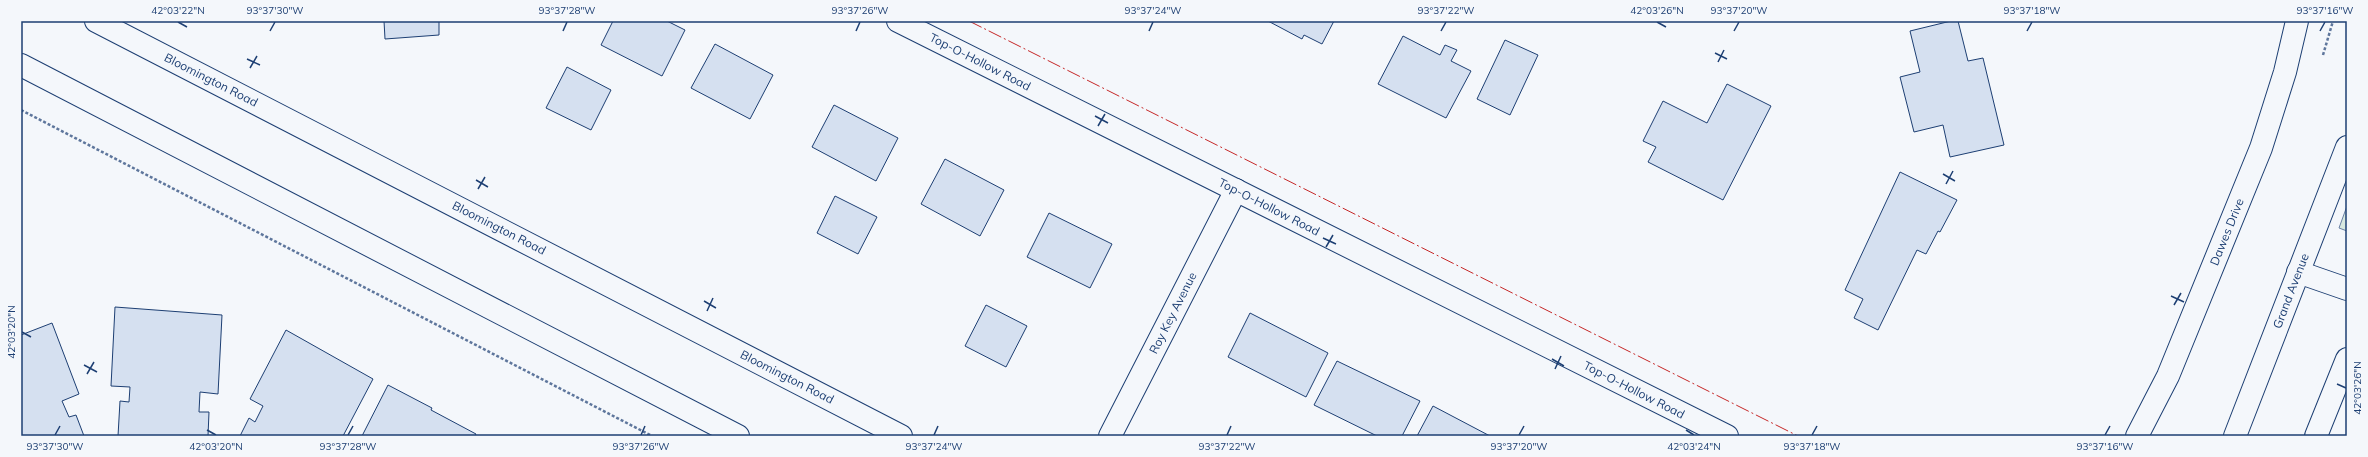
<svg xmlns="http://www.w3.org/2000/svg" width="2368" height="457" font-family="Mulish,sans-serif">
  <style>
    .green { fill: #d7e8df; stroke: #687fa3 }
    .building { fill: #d5e0f0; stroke: #1d3f73 }
    .lines { fill: none; stroke-linecap: round; stroke-linejoin: round }
    .minor-casing { stroke: #1d3f73; stroke-width: 24 }
    .major-casing { stroke: #1d3f73; stroke-width: 24 }
    .path { stroke: #5e769c; stroke-width: 2.5; stroke-dasharray: 3 2; stroke-linecap: butt }
    .minor { stroke: #f4f7fb; stroke-width: 22 }
    .major { stroke: #f4f7fb; stroke-width: 22 }
    .power { stroke: #c62828; stroke-width: 1; stroke-dasharray: 14 3 2 3; stroke-linecap: butt }
    .ticks { fill: none; stroke: #1d3f73; stroke-width: 1.5 }
    .labels { text-anchor: middle; stroke-width: 3; stroke-linejoin: round; paint-order: stroke }
    .street-label { font-size: 12px; fill: #1d3f73; stroke: #f4f7fb }
    .neatline { fill: none; stroke: #1d3f73; stroke-width: 1.5 }
    .ticks-label { font-size: 10px; text-anchor: middle; fill: #1d3f73 }
  </style>
  <rect width="100%" height="100%" fill="#f4f7fb"/>
  <!-- green -->
  <polygon class="green" points="2347,206 2347,231 2339,228"/>
  <!-- building -->
  <g class="building">
    <polygon points="384,21 439,21 439,35 385,39"/>
    <polygon points="613,21 667,21 685,30 662,76 601,45"/>
    <polygon points="1268,21 1334,21 1322,44 1304,35 1302,39"/>
    <polygon points="1951,21 1958,21 1968,61 1983,58 2004,145 1950,157 1943,125 1914,132 1900,77 1920,72 1910,31"/>
    <polygon points="1403,36 1440,55 1445,45 1457,50 1451,61 1471,71 1446,118 1378,84"/>
    <polygon points="1505,40 1538,55 1510,115 1477,99"/>
    <polygon points="715,44 773,75 750,119 691,88"/>
    <polygon points="567,67 611,90 591,130 546,108"/>
    <polygon points="1727,84 1771,106 1723,200 1648,162 1656,147 1643,141 1663,101 1707,123"/>
    <polygon points="834,105 898,138 876,181 812,147"/>
    <polygon points="945,159 1004,190 980,236 921,204"/>
    <polygon points="1900,172 1957,200 1940,232 1938,231 1926,254 1917,250 1878,330 1854,318 1863,299 1845,290"/>
    <polygon points="835,196 877,217 858,254 817,233"/>
    <polygon points="1049,213 1112,244 1090,288 1027,257"/>
    <polygon points="986,305 1027,326 1006,367 965,346"/>
    <polygon points="115,307 222,315 218,394 200,392 199,412 209,412 208,436 118,436 120,401 129,402 130,387 111,386"/>
    <polygon points="1250,313 1328,353 1306,397 1228,357"/>
    <polygon points="52,323 79,394 62,401 69,417 76,415 84,436 21,436 21,335"/>
    <polygon points="286,330 373,379 343,436 240,436 249,418 255,422 263,406 250,399"/>
    <polygon points="1337,361 1420,401 1402,436 1377,436 1314,405"/>
    <polygon points="388,385 432,408 431,410 476,434 475,436 362,436"/>
    <polygon points="1433,406 1490,436 1417,436"/>
  </g>
  <g class="lines">
    <defs>
      <g id="minor">
        <polyline points="96,21 901,436"/>
        <polyline points="898,21 1727,436"/>
        <polyline points="21,65 738,436"/>
        <polyline points="2298,272 2347,289"/>
        <polyline points="1110,436 1236,190"/>
        <polyline points="2137,436 2168,376 2261,148 2285,72 2297,21"/>
      </g>
      <g id="major">
        <polyline points="2235,436 2347,147"/>
        <polyline points="2316,436 2347,359"/>
      </g>
    </defs>
    <!-- minor casing -->
    <use href="#minor" class="minor-casing"/>
    <!-- major casing -->
    <use href="#major" class="major-casing"/>
    <!-- path -->
    <g class="path">
      <polyline points="2323,55 2333,21"/>
      <polyline points="21,110 652,436"/>
    </g>
    <!-- minor -->
    <use href="#minor" class="minor"/>
    <!-- major -->
    <use href="#major" class="major"/>
    <!-- power -->
    <polyline class="power" points="969,21 1798,436"/>
  </g>
  <!-- ticks -->
  <path class="ticks" d="M178,22l9,5M1657,22l9,5M270,31l5,-9M563,31l4,-9M856,31l4,-9M1149,31l4,-9M1441,31l5,-9M1734,31l5,-9M2027,31l5,-9M2320,31l5,-9M1715,53l12,6M247,59l13,6M1718,62l6,-12M250,68l7,-12M1095,116l13,7M1098,126l7,-12M1943,174l12,7M476,180l12,7M1946,184l7,-13M478,189l7,-12M1323,238l13,6M1326,247l7,-12M2171,296l13,6M704,301l12,7M2174,305l7,-12M707,311l6,-13M22,332l9,5M1552,359l12,7M84,365l13,7M1555,369l6,-13M87,374l7,-12M2337,384l9,4M207,430l9,5M1686,430l8,5M55,435l5,-9M348,435l5,-9M641,435l4,-9M934,435l4,-9M1227,435l4,-9M1519,435l5,-9M1812,435l5,-9M2105,435l5,-9"/>
  <g class="labels">
    <!-- street labels -->
    <g class="street-label">
      <text transform="translate(980 62) rotate(27)" y="4">Top-O-Hollow Road</text>
      <text transform="translate(211 80) rotate(27)" y="4">Bloomington Road</text>
      <text transform="translate(1269 207) rotate(27)" y="4">Top-O-Hollow Road</text>
      <text transform="translate(499 228) rotate(27)" y="4">Bloomington Road</text>
      <text transform="translate(2227 232) rotate(-68)" y="4">Dawes Drive</text>
      <text transform="translate(2291 291) rotate(-69)" y="4">Grand Avenue</text>
      <text transform="translate(1173 313) rotate(-63)" y="4">Roy Key Avenue</text>
      <text transform="translate(787 377) rotate(27)" y="4">Bloomington Road</text>
      <text transform="translate(1634 390) rotate(27)" y="4">Top-O-Hollow Road</text>
    </g>
  </g>
  <!-- border -->
  <rect width="2368" height="457" fill="none" stroke="#f4f7fb" stroke-width="44"/>
  <rect x="22" y="22" width="2324" height="413" class="neatline"/>
  <g class="ticks-label">
    <text x="178" y="14">42°03'22"N</text>
    <text x="275" y="14">93°37'30"W</text>
    <text x="567" y="14">93°37'28"W</text>
    <text x="860" y="14">93°37'26"W</text>
    <text x="1153" y="14">93°37'24"W</text>
    <text x="1446" y="14">93°37'22"W</text>
    <text x="1657" y="14">42°03'26"N</text>
    <text x="1739" y="14">93°37'20"W</text>
    <text x="2032" y="14">93°37'18"W</text>
    <text x="2325" y="14">93°37'16"W</text>
    <text transform="translate(11 332) rotate(-90)" y="4">42°03'20"N</text>
    <text transform="translate(2357 388) rotate(-90)" y="4">42°03'26"N</text>
    <text x="55" y="450">93°37'30"W</text>
    <text x="216" y="450">42°03'20"N</text>
    <text x="348" y="450">93°37'28"W</text>
    <text x="641" y="450">93°37'26"W</text>
    <text x="934" y="450">93°37'24"W</text>
    <text x="1227" y="450">93°37'22"W</text>
    <text x="1519" y="450">93°37'20"W</text>
    <text x="1694" y="450">42°03'24"N</text>
    <text x="1812" y="450">93°37'18"W</text>
    <text x="2105" y="450">93°37'16"W</text>
  </g>
</svg>
